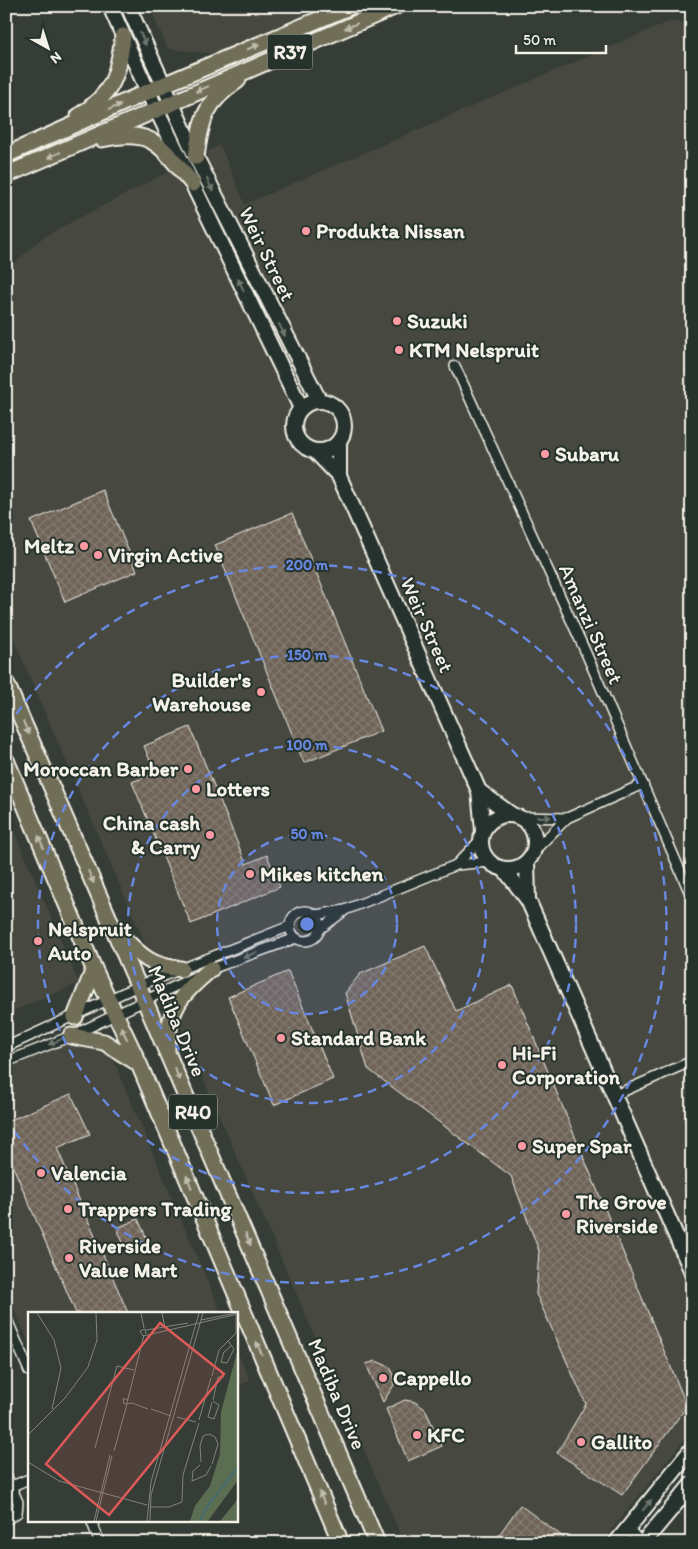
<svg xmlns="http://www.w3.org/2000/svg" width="698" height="1549" font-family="Itim,sans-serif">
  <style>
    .built { fill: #464940 }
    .building { fill: url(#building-cross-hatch); stroke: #f4f1e8 }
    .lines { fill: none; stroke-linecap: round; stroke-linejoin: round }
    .street-casing { stroke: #f4f1e8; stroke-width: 12 }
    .secondary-casing { stroke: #f4f1e8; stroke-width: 18 }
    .primary-casing { stroke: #f4f1e8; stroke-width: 19 }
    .street { stroke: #26332d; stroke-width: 9 }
    .secondary { stroke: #26332d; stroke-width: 14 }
    .primary { stroke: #716e59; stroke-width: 15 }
    .oneway { fill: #c0bdaf }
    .oneway2 { fill: #6e766e }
    .ring { fill: none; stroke: #6887de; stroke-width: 2.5; stroke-dasharray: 9 6 }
    .poi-dot { fill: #ff9aa2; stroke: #26332d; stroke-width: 2 }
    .labels { text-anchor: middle; stroke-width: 4; stroke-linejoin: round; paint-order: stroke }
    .shield { fill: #26332d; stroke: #b6b8b0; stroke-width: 1 }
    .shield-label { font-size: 20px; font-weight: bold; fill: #f4f1e8 }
    .poi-label { font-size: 21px; font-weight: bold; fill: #f4f1e8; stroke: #26332d; text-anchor: start }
    .street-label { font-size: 21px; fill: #f4f1e8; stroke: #26332d }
    .inset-river { fill: none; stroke: #486c6b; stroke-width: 2.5 }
    .inset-road { fill: none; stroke: #81857d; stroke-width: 1 }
    .view { fill: #de5a58; fill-opacity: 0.15; stroke: #de5a58; stroke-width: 2.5 }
    .inset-edge { fill: none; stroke: #f4f1e8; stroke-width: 2.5 }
    .centre { fill: #6887de; stroke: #26332d; stroke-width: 2.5 }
    .ring-label { font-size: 15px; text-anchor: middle; font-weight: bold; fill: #6887de; stroke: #26332d; stroke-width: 4; stroke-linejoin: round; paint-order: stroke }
  </style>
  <defs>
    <pattern id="building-cross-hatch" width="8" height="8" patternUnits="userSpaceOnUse" patternTransform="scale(1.25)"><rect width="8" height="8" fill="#6f6459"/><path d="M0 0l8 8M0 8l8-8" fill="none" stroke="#847b71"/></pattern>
  </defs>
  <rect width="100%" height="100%" fill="#353d36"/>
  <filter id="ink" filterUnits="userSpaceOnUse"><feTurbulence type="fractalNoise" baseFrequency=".02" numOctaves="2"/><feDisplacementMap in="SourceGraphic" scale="10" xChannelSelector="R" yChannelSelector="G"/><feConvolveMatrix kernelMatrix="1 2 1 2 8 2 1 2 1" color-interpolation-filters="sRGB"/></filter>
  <g filter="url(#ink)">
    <!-- built -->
    <g class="built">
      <polygon points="149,6 322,6 219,54 168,49"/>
      <polygon points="668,22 692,23 692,1430 601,1543 404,1543 6,622 6,271 43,237 220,145 245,204"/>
      <polygon points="6,812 79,983 6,1014"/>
      <polygon points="100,1029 221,1313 29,1313 29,1344 6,1288 6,1069"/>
      <polygon points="236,1349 250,1381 236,1386"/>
    </g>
    <!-- building -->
    <g class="building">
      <polygon points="103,490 137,571 65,602 31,521"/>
      <polygon points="292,513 381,731 304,763 215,545"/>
      <polygon points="190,727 246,864 267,855 280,887 191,924 132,782 155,773 144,746"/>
      <polygon points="425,946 456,1011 512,985 687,1406 622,1495 557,1453 586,1404 536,1294 539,1251 511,1176 368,1069 345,993 360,974"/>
      <polygon points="288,971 333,1079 274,1105 228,997"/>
      <polygon points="71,1094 90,1134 57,1148 128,1313 76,1313 6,1150 6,1122"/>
      <polygon points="138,1219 148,1241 126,1250 117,1228"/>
      <polygon points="376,1361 390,1367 394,1375 394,1385 383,1402 366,1364"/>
      <polygon points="405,1400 415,1402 425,1409 442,1446 408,1461 386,1409"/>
      <polygon points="520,1505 571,1543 509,1543 499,1535"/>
    </g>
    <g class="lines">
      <defs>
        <g id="street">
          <polyline points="455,366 586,653 692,898"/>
          <polyline points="520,817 567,818"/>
          <polyline points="535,850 567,818 643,784"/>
          <polyline points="456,865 481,839"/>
          <circle cx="305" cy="926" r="15"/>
          <polyline points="316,915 345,910 456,865 489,862"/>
          <polyline points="320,929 343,912"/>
          <polyline points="6,1047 138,986 290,926"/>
          <polyline points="6,1062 71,1036 211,969 296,938"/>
          <polyline points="615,1095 692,1061"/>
          <polyline points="6,1317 29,1371"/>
          <polyline points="6,1474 18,1502 17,1513 6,1520"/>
          <polyline points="12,1486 29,1479"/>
          <polyline points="91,1520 100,1543"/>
          <polyline points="628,1528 641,1543"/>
        </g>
        <g id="secondary">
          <polyline points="110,6 148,92 301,408"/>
          <polyline points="128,6 196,157 319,400"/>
          <circle cx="319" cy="426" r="25"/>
          <polyline points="339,441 339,476"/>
          <polyline points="315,451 339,476 479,791 483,830"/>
          <polyline points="479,791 512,815"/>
          <circle cx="508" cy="842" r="27"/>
          <polyline points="527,862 528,900"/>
          <polyline points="504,869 528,900 692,1272"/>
          <polyline points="616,1543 692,1449"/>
          <polyline points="643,1543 692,1484"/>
        </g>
        <g id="primary">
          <path d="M79,116c35,-23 39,-41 44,-80"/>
          <path d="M102,139c54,-12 59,9 91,45"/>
          <polyline points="6,155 163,85 351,6"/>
          <path d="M196,157c5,-38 9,-55 42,-77"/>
          <polyline points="6,175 396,6"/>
          <polyline points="6,683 145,1001 377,1543"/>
          <polyline points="6,760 94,969 139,1064 341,1543"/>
          <path d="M119,934c21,21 31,33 62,35"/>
          <polyline points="75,1017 94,969"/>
          <polyline points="71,1036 104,1042 136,1062"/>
          <path d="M167,1049c1,-41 14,-55 44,-80"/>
        </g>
      </defs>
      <!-- street casing -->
      <use href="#street" class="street-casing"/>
      <!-- secondary casing -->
      <use href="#secondary" class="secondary-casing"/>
      <!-- primary casing -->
      <use href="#primary" class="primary-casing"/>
      <!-- street -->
      <use href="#street" class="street"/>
      <!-- secondary -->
      <use href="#secondary" class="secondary"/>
      <!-- primary -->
      <use href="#primary" class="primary"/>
    </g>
    <!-- one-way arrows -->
    <defs><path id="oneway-solid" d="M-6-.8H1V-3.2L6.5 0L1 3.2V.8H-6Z" transform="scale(1.25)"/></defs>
    <g class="oneway">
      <use href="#oneway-solid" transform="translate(351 26) rotate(157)"/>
      <use href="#oneway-solid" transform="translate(253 47) rotate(-23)"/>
      <use href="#oneway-solid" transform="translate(202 89) rotate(157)"/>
      <use href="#oneway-solid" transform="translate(115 107) rotate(-24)"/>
      <use href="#oneway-solid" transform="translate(54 155) rotate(157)"/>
      <use href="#oneway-solid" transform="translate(26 728) rotate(66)"/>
      <use href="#oneway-solid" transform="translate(41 842) rotate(-113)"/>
      <use href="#oneway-solid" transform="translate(91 877) rotate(66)"/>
      <use href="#oneway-solid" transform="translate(124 1033) rotate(-116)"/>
      <use href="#oneway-solid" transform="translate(177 1074) rotate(67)"/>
      <use href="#oneway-solid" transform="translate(189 1182) rotate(-113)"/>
      <use href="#oneway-solid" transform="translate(248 1239) rotate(67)"/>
      <use href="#oneway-solid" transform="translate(259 1348) rotate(-113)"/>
      <use href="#oneway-solid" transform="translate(322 1498) rotate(-113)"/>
    </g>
    <g class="oneway2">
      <use href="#oneway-solid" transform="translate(143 39) rotate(66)"/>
      <use href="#oneway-solid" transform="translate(210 185) rotate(64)"/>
      <use href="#oneway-solid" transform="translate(241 285) rotate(-116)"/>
      <use href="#oneway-solid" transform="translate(282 330) rotate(64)"/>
      <use href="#oneway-solid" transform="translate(544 817) rotate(1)"/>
      <use href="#oneway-solid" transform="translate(250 955) rotate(160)"/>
      <use href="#oneway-solid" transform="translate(55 1042) rotate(158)"/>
      <use href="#oneway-solid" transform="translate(647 1505) rotate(-51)"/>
    </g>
  </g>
  <!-- distance rings -->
  <circle cx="307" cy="924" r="90" fill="#6887de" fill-opacity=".12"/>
  <g class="ring">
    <circle cx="307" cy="924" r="90"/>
    <circle cx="307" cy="924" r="179"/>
    <circle cx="307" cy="924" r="269"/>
    <path d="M8 726A359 359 0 1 1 8 1122"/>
  </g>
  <!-- markers -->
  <g class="poi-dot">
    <circle cx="306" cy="231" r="5"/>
    <circle cx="397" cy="321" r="5"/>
    <circle cx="399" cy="350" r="5"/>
    <circle cx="545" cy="454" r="5"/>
    <circle cx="84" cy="546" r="5"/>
    <circle cx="98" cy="555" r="5"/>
    <circle cx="261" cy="692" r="5"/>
    <circle cx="188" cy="769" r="5"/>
    <circle cx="196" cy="789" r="5"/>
    <circle cx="210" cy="835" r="5"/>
    <circle cx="250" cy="874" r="5"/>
    <circle cx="38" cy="941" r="5"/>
    <circle cx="281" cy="1038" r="5"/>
    <circle cx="502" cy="1065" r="5"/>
    <circle cx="522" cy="1146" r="5"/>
    <circle cx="41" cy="1173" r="5"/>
    <circle cx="68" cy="1209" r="5"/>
    <circle cx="566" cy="1214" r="5"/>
    <circle cx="69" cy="1258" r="5"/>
    <circle cx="383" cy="1378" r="5"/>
    <circle cx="417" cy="1435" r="5"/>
    <circle cx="581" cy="1442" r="5"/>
  </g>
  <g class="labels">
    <!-- shield labels -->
    <g class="shield">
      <rect x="267.5" y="34.5" width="45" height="35" rx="4"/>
      <rect x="169" y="1094.5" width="48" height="35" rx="4"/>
    </g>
    <g class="shield-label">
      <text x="290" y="59">R37</text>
      <text x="193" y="1119">R40</text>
    </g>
    <!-- poi labels -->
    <g class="poi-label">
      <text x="316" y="238">Produkta Nissan</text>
      <text x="407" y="328">Suzuki</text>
      <text x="409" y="357">KTM Nelspruit</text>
      <text x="555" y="461">Subaru</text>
      <text x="74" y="553" text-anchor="end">Meltz</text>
      <text x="108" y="562">Virgin Active</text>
      <text x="251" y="687" text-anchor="end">Builder's<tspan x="251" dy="24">Warehouse</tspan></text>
      <text x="178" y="776" text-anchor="end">Moroccan Barber</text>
      <text x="206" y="796">Lotters</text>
      <text x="200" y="830" text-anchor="end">China cash<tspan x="200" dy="24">&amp; Carry</tspan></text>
      <text x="260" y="881">Mikes kitchen</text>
      <text x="48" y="936">Nelspruit<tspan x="48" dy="24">Auto</tspan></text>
      <text x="291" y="1045">Standard Bank</text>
      <text x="512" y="1060">Hi-Fi<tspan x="512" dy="24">Corporation</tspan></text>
      <text x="532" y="1153">Super Spar</text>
      <text x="51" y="1180">Valencia</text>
      <text x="576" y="1209">The Grove<tspan x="576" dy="24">Riverside</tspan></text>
      <text x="78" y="1216">Trappers Trading</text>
      <text x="79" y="1253">Riverside<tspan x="79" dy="24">Value Mart</tspan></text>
      <text x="393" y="1385">Cappello</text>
      <text x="427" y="1442">KFC</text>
      <text x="591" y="1449">Gallito</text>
    </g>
    <!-- street labels -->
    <g class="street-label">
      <text transform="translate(267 254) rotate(64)" y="7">Weir Street</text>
      <text transform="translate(591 624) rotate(66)" y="7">Amanzi Street</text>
      <text transform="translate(427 625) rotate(66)" y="7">Weir Street</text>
      <text transform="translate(177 1021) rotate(67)" y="7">Madiba Drive</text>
      <text transform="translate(337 1394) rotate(67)" y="7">Madiba Drive</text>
    </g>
  </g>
  <!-- overview -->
  <g transform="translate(28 1312)">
    <rect width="210" height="210" fill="#353d36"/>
    <path d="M210,36v132l-30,41h-18l5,-15 15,-20 10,-32 1,-42zM210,186v23h-18l14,-17z" fill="#5c6e51"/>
    <path class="inset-river" d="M172,209l7,-14 31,-40"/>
    <path class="inset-road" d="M9,1l17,27 7,28 -9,41M113,1l3,15M134,1l3,15M173,8l35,-7M118,18l42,-7M118,22l-1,-5 -5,2 3,5 95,-22M200,29l6,8 -7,14 -6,-1 3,-10 7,-6M184,64l7,-26 17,-17v-18M100,87l16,-64M185,88l5,-23h6M184,90l-4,15 6,2 5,-14 -6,-4M99,91l1,-4h-5l1,5 8,-1M104,91l16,6M123,97l20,7M149,105l19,5M171,108l12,-42M0,123l37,-37 23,-31 9,-27 -1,-27M67,136l22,-82 17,4M86,139l13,-47M0,150l31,19 88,24M173,150l-1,-16 3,-10 6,-2 6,3 3,7 -6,20M172,153l-7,6 -1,10 14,-6 5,-9M123,195h18l13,-5 1,-27 16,-52M66,209l16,-66M68,209l16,-65M119,209l4,-39 48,-169M122,209l1,-26 52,-182"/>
    <path class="view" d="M132,11l64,51 -115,141 -63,-51z"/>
    <rect width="210" height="210" class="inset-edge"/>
  </g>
  <circle cx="307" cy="924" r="8" class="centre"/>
  <g class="ring-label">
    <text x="307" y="570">200 m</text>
    <text x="307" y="660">150 m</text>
    <text x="307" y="750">100 m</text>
    <text x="307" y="839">50 m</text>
  </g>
  <!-- margin -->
  <rect width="698" height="1549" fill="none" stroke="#26332d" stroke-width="25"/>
  <rect x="12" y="12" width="673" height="1524" fill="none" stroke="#f4f1e8" stroke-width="2" filter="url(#ink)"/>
  <!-- north arrow -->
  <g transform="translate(48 48) rotate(141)" stroke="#26332d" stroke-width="4" paint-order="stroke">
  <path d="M0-4L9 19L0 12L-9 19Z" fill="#f4f1e8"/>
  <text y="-8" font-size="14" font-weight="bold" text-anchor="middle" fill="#f4f1e8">N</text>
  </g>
  <!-- scale -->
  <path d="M516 45v8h90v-8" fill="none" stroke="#f4f1e8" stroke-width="2.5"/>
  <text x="523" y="45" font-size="15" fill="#f4f1e8" stroke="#26332d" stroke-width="4" paint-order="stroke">50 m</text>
</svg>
